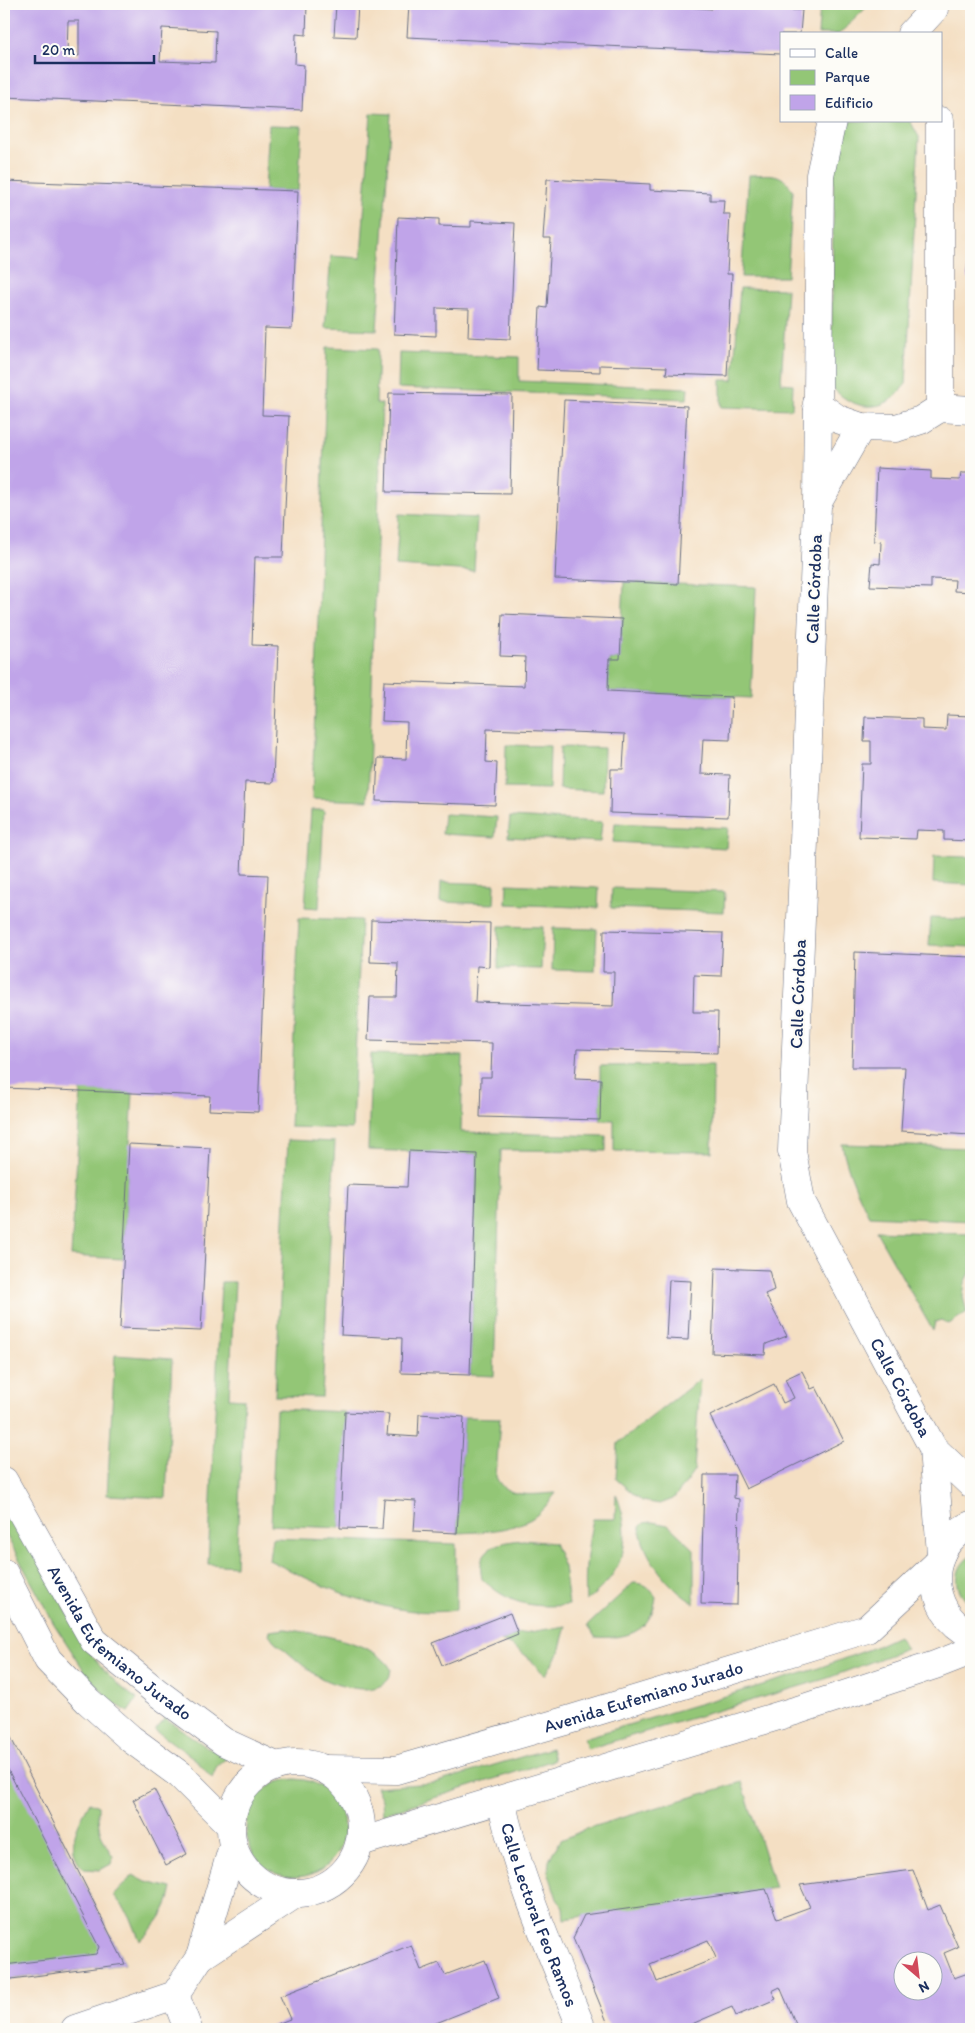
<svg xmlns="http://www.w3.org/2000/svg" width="975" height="2033" font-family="Itim,sans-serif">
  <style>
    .green { fill: #93c676; stroke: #577a6a }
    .building { fill: #c0a4e9; fill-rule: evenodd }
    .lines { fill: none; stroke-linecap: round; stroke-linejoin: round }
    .minor-casing { stroke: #676d81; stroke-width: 29 }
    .minor { stroke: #fff; stroke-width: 28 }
    .labels { text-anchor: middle; stroke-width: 4.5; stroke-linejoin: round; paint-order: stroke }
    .street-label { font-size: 18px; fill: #1b2f5e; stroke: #fdfcf7 }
  </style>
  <rect width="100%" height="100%" fill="#fdfcf7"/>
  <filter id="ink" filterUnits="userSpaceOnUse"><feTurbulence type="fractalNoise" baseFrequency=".02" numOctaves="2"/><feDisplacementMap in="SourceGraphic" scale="10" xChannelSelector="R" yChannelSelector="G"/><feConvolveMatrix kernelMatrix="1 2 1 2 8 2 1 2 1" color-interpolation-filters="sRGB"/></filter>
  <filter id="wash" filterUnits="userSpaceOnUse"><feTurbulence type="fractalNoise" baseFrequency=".0096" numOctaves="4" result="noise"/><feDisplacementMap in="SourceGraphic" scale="20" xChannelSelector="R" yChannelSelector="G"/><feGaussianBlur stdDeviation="1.12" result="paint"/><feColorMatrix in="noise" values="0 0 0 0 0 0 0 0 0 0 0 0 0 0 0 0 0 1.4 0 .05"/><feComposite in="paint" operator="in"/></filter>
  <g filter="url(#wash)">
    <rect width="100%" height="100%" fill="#f4dfc3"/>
    <!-- green -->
    <g class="green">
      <polygon points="820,4 870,4 839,34 818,34"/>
      <polygon points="371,113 391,114 377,330 325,328 331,256 361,258"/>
      <path d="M844,121h66l9,16 -13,247c-4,4 -9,11 -14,15 -21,15 -46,5 -61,-13l3,-246z"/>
      <polygon points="269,125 302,126 298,191 265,190"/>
      <path d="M749,175c21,0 32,-5 44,16l-6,86h-46z"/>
      <polygon points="740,288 787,289 781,383 793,384 792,409 721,407 721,380 733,380"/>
      <polygon points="327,347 378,349 376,403 382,404 368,801 312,799"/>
      <polygon points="399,353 519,357 519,381 688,388 687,399 398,388"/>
      <polygon points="399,514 477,518 474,571 396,566"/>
      <polygon points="624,582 756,587 751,698 608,691 609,659 620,659"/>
      <polygon points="506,745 550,746 549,789 505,788"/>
      <polygon points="560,747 604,748 603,791 559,789"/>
      <polygon points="311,810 324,810 319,908 305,907"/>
      <polygon points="444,814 497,817 495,837 442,834"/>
      <polygon points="510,817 602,822 600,842 508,837"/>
      <polygon points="615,823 728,828 726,848 613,842"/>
      <polygon points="934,856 971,857 971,885 933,883"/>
      <polygon points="441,882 495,884 494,904 440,902"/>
      <polygon points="507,884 599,888 598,908 506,904"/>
      <polygon points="612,888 725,892 724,912 611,908"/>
      <polygon points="299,918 361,920 352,1129 290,1127"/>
      <polygon points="931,918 971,920 971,947 929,945"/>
      <polygon points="499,926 543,927 541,969 498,968"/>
      <polygon points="553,928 597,929 595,971 552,970"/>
      <polygon points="371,1054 463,1056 461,1132 606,1136 606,1151 501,1150 494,1376 470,1375 477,1154 368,1150"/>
      <polygon points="713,1065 712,1152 614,1151 614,1120 600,1120 600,1066"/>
      <polygon points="81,1090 133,1093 123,1259 71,1256"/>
      <polygon points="288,1140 335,1142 322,1397 275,1396"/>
      <path d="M842,1144l129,4v73l-102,-5c-12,-24 -22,-46 -27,-72z"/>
      <polygon points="876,1231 971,1234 971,1271 965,1283 963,1297 967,1312 949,1324 941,1320 935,1322 933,1331"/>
      <polygon points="221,1282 235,1282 229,1398 244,1399 236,1566 208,1564"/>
      <polygon points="115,1355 172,1359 166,1498 107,1495"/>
      <polygon points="700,1379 694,1471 683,1487 673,1499 660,1504 642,1501 616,1479 618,1443"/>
      <polygon points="276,1409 345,1412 340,1528 271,1525"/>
      <path d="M464,1417l36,1 -4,59c10,23 39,17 60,16 -7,9 -15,20 -25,26 -22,12 -49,13 -74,14z"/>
      <path d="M616,1494c18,45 9,78 -30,107 -2,-29 1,-54 7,-82h22z"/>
      <path d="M4,1500l85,151c14,19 28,34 48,48l-9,13 -18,-12 -21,-22 -35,-54 -50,-93z"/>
      <path d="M652,1522l16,3 26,24v54c-23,-12 -53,-49 -54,-76l4,-4z"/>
      <path d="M272,1538l184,6v66c-64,10 -131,-22 -187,-50z"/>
      <path d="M524,1540l30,3 10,24 5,38c-38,3 -59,0 -87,-26 -7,-32 16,-37 42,-39z"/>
      <path d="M971,1556v49c-17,-12 -19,-38 0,-49z"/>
      <path d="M633,1583c11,0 17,5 23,14 -5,36 -29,42 -61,40l-7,-12z"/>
      <path d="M566,1626l-7,26 -14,24c-13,-16 -24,-27 -44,-35l17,-7z"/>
      <path d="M286,1629c29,5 90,12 105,40 -1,4 -1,9 -3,11 -14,17 -52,6 -67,-2 -17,-10 -32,-25 -47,-37l-5,-7 1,-3z"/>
      <polygon points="898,1636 906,1649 828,1678 587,1749 584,1738 813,1670 870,1649"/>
      <polygon points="165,1718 205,1746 229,1756 217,1766 212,1778 195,1759 155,1730"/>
      <polygon points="4,1724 16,1748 125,1964 4,1980"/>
      <polygon points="551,1748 554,1760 383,1814 382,1800 376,1787 434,1783"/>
      <circle cx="295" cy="1828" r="49"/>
      <polygon points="742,1782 775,1888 564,1919 563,1907 557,1899 548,1871 549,1861 553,1852 561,1840 588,1828"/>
      <path d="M90,1802l8,4c-1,19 3,34 15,50l-2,8 -11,6 -16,-1c-21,-21 -6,-45 6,-67z"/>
      <path d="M133,1875l13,7 26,6c-4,23 -16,37 -32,53l-10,-25 -16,-21z"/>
    </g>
    <g id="blocks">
      <!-- building -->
      <g class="building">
        <path d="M4,4h303l-1,31 -10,-1 -1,30 9,1 -2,45 -298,-13zM68,21h11v35l-12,-1zM162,28l54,3 -1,32 -55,-2z"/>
        <polygon points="336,4 358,4 356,37 334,36"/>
        <polygon points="409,4 686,4 686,7 712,9 712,4 792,4 792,10 802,10 800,34 781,34 781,54 407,37"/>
        <polygon points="547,179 650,184 650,190 710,193 710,200 724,200 723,214 730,214 727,274 732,274 727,376 666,374 667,367 600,365 600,372 537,370 540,307 547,308 551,239 543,239"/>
        <polygon points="4,181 298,191 292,329 265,328 262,415 289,416 283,557 255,557 252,645 278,646 273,783 245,782 241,874 268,875 258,1112 209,1110 210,1096 4,1088"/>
        <polygon points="969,208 971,208 971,279 967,279"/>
        <polygon points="398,217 439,219 439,226 471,227 471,221 515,223 510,339 468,337 469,309 436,308 436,336 394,334"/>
        <polygon points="389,393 512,395 510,494 386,492"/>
        <polygon points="564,400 687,406 678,584 555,579"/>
        <polygon points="877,468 931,471 931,479 960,480 961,473 971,473 971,592 954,591 955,580 931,579 931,588 870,586 872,563 880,564 881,542 874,541"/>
        <polygon points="502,614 622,619 620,659 609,659 608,691 732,697 730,740 703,739 701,774 730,775 728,817 610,813 611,769 623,769 625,734 487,729 486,762 497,763 495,805 376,801 378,758 406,759 407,722 382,721 384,681 524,686 525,657 500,656"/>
        <polygon points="947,715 971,716 971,841 944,840 944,831 917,830 916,839 859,837 862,764 871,764 871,741 864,741 865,717 922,719 922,729 946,730"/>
        <polygon points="371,920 490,923 489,967 477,966 475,1002 613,1006 614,972 603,972 604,930 723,933 721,976 694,975 693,1012 718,1012 717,1053 577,1049 575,1078 601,1079 600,1120 480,1117 481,1077 491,1077 492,1043 368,1040 370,997 397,997 398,963 370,962"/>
        <polygon points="855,952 971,957 971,1135 901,1131 905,1067 852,1067"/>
        <polygon points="129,1144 210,1148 201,1331 120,1328"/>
        <polygon points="409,1151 477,1154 470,1375 401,1373 402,1338 341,1335 348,1185 407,1187"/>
        <polygon points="715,1268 769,1270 774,1290 765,1294 787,1336 766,1344 765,1355 712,1353"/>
        <polygon points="669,1280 691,1281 688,1340 666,1339"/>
        <polygon points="802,1371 811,1389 816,1387 844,1441 746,1489 710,1416 774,1384 783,1403 794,1398 785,1379"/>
        <polygon points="345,1412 389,1414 387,1435 418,1437 419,1414 464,1417 457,1533 414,1531 416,1501 384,1499 382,1529 340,1528"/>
        <polygon points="704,1475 735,1475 734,1498 739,1499 737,1605 701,1604"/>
        <polygon points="510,1613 518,1634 442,1665 433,1643"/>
        <polygon points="4,1724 16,1748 125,1964 4,1980 4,1965 96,1954 99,1947 4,1762"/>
        <polygon points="154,1789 187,1854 166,1865 133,1800"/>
        <path d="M913,1870l15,40 12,-5 18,42 -14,6 10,25 17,-6v57h-173l-18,-42 -8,4 4,8 -40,17 -4,-9 -52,22h-70l-37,-91 11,-23 182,-26 11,30 33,-12 -10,-22zM708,1940l8,18 -59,24 -7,-18zM902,1960h30v30h-30z"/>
        <polygon points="411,1945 421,1970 439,1963 445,1975 485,1960 499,1998 421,2029 392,2029 390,2026 383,2029 264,2029 290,2019 280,1996"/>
      </g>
    </g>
  </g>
  <g filter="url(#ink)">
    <use href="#blocks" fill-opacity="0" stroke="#676d81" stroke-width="1"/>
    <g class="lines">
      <defs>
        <g id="minor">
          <polyline points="911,34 934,9"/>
          <path id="s1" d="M832,121l-12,54 -3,330 -25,646 9,50 132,247 38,36"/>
          <polyline points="817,404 838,419 861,427"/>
          <polyline points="940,408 940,121"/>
          <polyline points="940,408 971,410"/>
          <polyline points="818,502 861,427 896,428 921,420 940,408"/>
          <polyline points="933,1448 941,1554"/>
          <path id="s2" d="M4,1481l90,160 64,52 66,49 52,24"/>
          <path d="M971,1525c-48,20 -45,89 0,109"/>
          <polyline points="4,1573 48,1660 88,1701 131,1739 180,1775 230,1825"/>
          <circle cx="296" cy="1828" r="65"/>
          <path id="s3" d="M324,1769l72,1 169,-49 302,-92 70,-65"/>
          <path id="s4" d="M501,1800c17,79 51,154 81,229"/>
          <polyline points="360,1842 798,1710 935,1665 971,1651"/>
          <polyline points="200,1957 297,1893"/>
          <polyline points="175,1995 188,2029"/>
          <polyline points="75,2029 175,1995 200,1957 233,1846"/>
        </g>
      </defs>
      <!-- minor casing -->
      <use href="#minor" class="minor-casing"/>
      <!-- minor -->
      <use href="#minor" class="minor"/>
    </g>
  </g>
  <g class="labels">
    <!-- street labels -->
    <g class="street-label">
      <text transform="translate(814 589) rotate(-88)" y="6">Calle Córdoba</text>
      <text transform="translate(798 994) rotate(-88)" y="6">Calle Córdoba</text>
      <text dy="6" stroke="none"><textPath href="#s1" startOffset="1294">Calle Córdoba</textPath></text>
      <text dy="6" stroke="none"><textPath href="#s2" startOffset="202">Avenida Eufemiano Jurado</textPath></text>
      <text dy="6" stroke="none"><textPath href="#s3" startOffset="330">Avenida Eufemiano Jurado</textPath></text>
      <text dy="6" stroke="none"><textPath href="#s4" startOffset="121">Calle Lectoral Feo Ramos</textPath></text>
    </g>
  </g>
  <!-- margin -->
  <rect width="975" height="2033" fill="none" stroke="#fdfcf7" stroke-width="20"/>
  <!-- legend -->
  <rect x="780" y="32" width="162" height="90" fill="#fdfcf7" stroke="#a3aaba"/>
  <rect x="790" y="49" width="25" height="8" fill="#ffffff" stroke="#a3aaba"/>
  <text x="825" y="58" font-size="15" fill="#1b2f5e">Calle</text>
  <rect x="790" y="70" width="25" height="15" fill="#93c676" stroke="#a3aaba"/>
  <text x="825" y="82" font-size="15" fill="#1b2f5e">Parque</text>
  <rect x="790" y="95" width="25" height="15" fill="#c0a4e9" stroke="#a3aaba"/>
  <text x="825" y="108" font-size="15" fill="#1b2f5e">Edificio</text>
  <!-- north arrow -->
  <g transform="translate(918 1976) rotate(152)"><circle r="24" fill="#fdfcf7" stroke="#a3aaba"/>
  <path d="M0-4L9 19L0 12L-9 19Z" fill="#d1495b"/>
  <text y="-8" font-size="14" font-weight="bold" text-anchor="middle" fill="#1b2f5e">N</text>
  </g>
  <!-- scale -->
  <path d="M35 55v8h119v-8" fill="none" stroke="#1b2f5e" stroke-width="2.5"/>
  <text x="42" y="55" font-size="15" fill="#1b2f5e" stroke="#fdfcf7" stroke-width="4" paint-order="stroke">20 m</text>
</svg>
